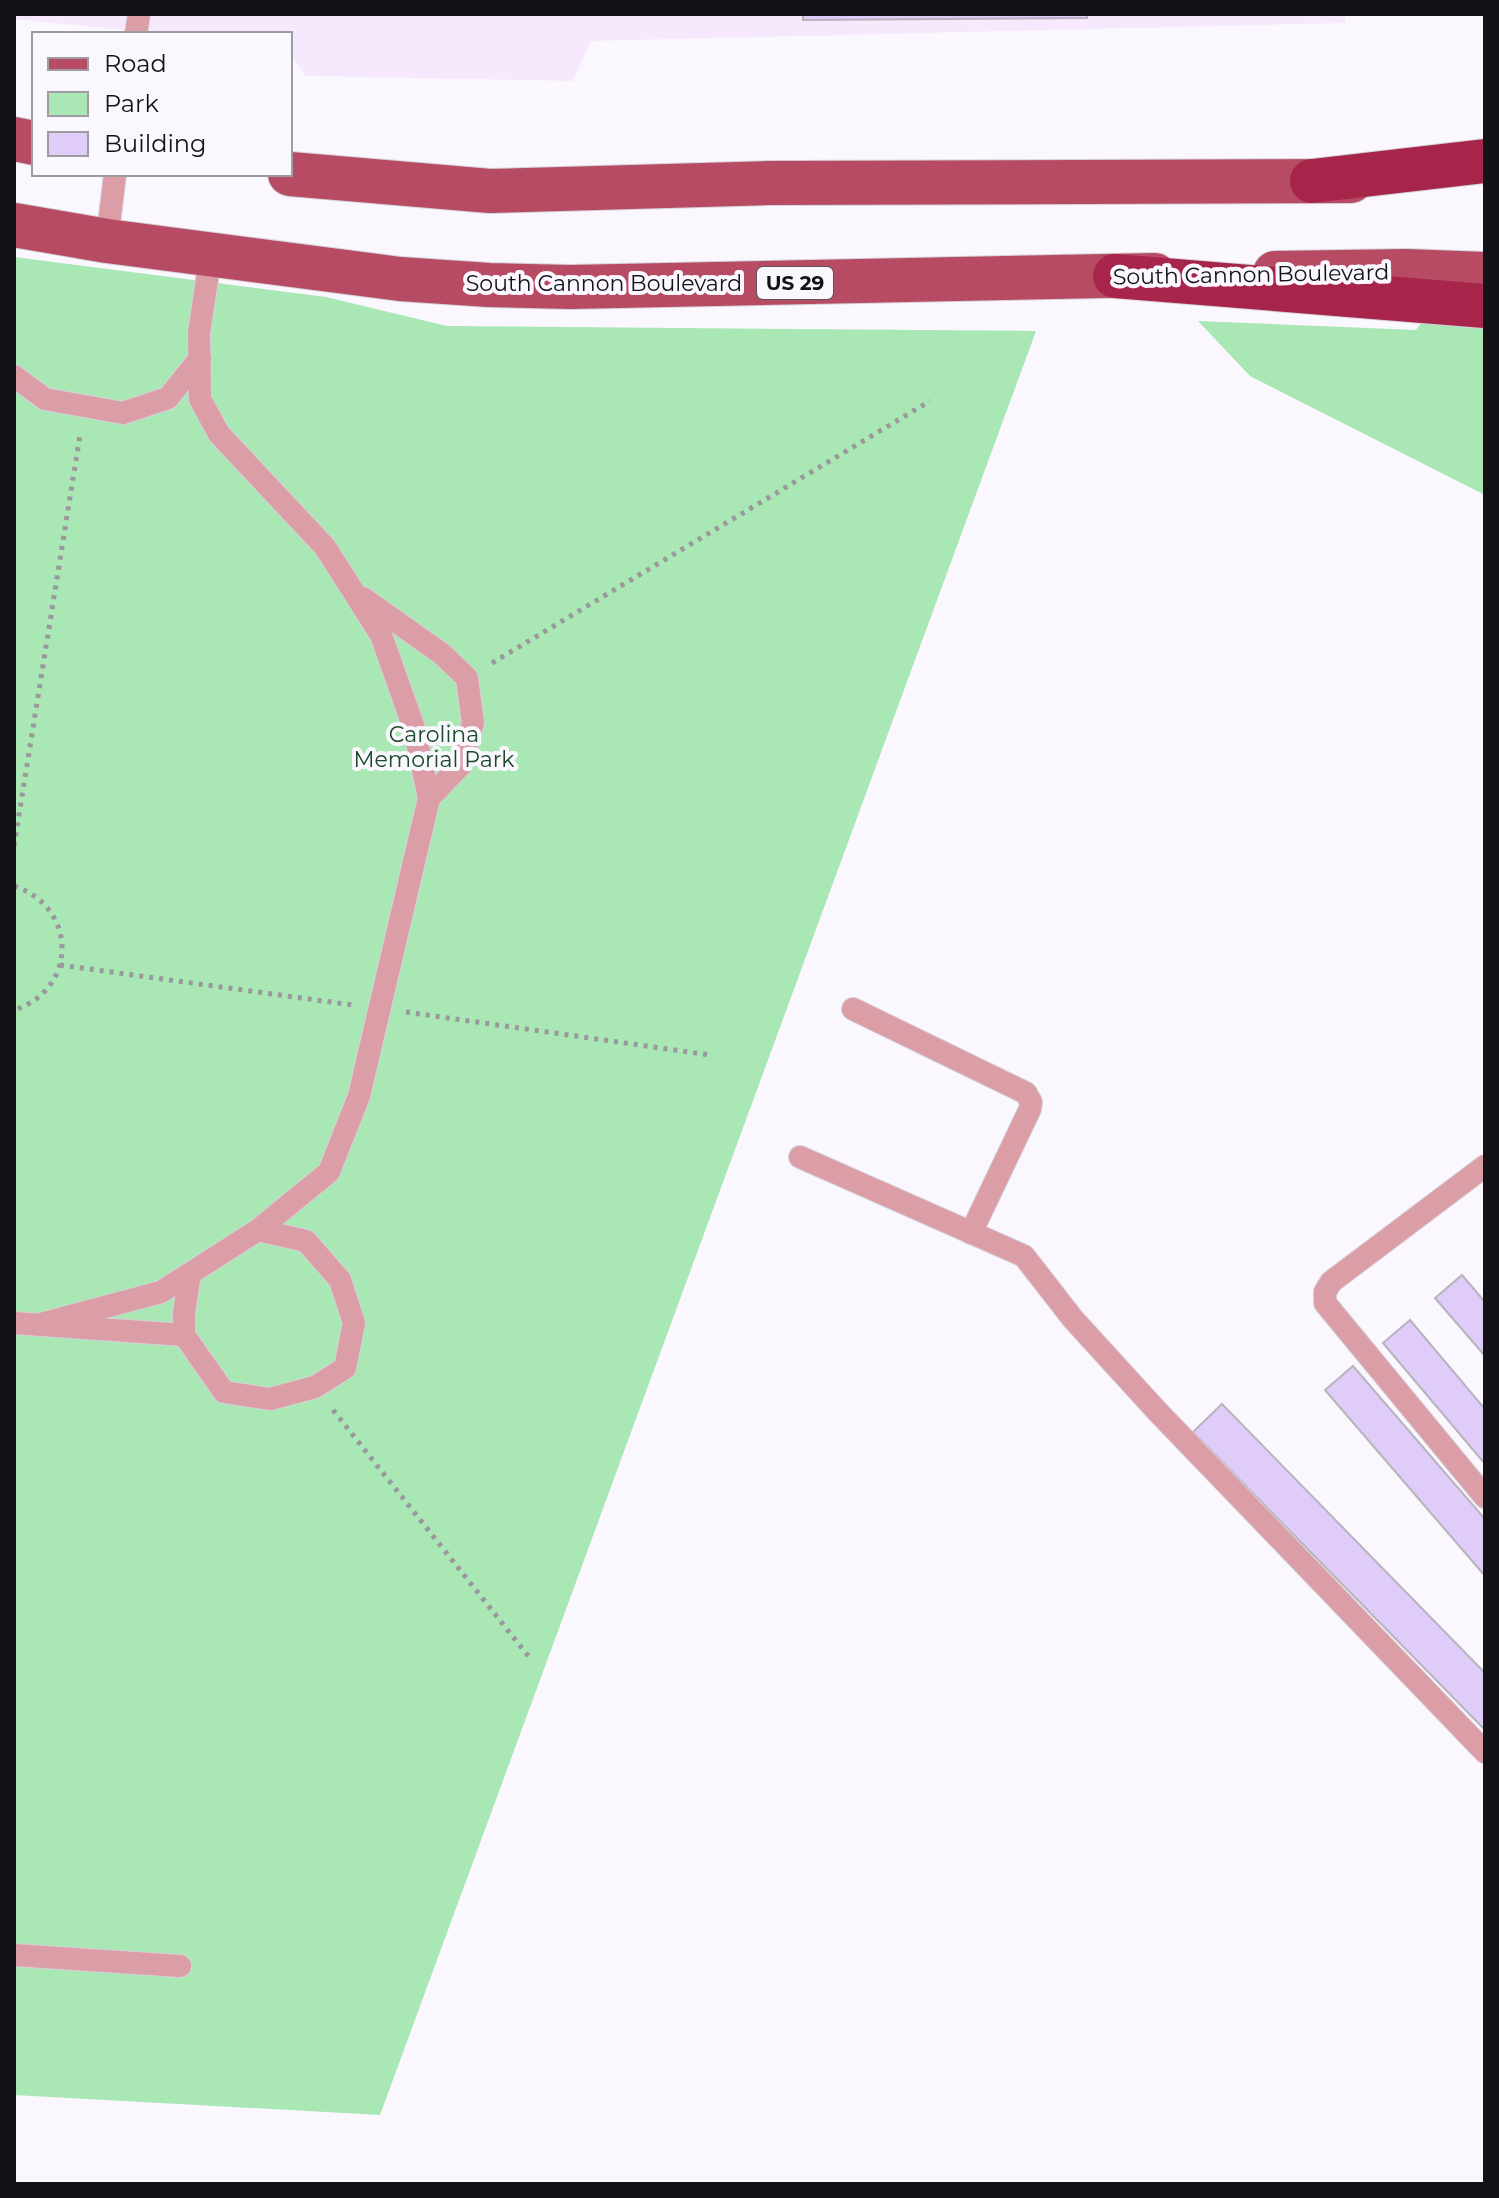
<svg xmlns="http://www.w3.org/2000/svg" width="1499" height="2198" font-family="Montserrat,sans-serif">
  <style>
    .commercial { fill: #f6e9fe }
    .green { fill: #a9e7b4 }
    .building { fill: #dfccf9; stroke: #b8b4bd; stroke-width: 2 }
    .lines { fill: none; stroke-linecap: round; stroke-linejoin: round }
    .service-casing { stroke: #d5d2d9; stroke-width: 24 }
    .primary-casing { stroke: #d5d2d9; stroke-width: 46 }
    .motorway-casing { stroke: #d5d2d9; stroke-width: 46 }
    .path { stroke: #9a979d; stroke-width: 5; stroke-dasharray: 4 6; stroke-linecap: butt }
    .service { stroke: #db9da6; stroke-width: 22 }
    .primary { stroke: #b74b63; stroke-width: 44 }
    .motorway { stroke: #a7254b; stroke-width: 44 }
    .labels { text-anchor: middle; stroke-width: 8; stroke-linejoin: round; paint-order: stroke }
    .shield { fill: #faf7fe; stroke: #59575c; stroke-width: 2 }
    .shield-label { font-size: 20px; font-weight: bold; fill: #141216 }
    .street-label { font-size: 22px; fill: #141216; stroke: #faf7fe }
    .park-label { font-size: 22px; fill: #184a26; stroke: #faf7fe }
  </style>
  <rect width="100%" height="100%" fill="#faf7fe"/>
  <!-- commercial -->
  <polygon class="commercial" points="14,14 1345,14 1345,23 591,41 573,81 306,76 290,55 290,34 163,34 14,19"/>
  <!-- green -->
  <g class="green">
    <polygon points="14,257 326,297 447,326 1036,331 380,2115 14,2095"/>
    <polygon points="1198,321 1416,330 1421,323 1485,324 1485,495 1250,376"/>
  </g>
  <!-- building -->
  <g class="building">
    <polygon points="803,14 1087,14 1087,18 803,20"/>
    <polygon points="1462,1275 1485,1302 1485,1356 1435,1298"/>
    <polygon points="1410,1320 1485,1409 1485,1464 1383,1343"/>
    <polygon points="1353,1366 1485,1519 1485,1576 1325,1390"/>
    <polygon points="1222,1404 1485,1673 1485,1730 1193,1432"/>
  </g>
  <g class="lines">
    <defs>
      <g id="service">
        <polyline points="136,34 139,14"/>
        <polyline points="107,241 115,174"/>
        <polyline points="14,376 45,399 123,413 168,398 200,358"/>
        <polyline points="363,598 442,654 467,678 473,723 460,766 429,798"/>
        <polyline points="853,1009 1026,1093 1031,1102 1030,1109 971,1233"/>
        <polyline points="800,1157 1024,1256 1073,1319 1157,1411 1485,1752"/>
        <polyline points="1485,1166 1331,1282 1325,1292 1325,1303 1485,1497"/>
        <polyline points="190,1274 184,1313 184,1335 224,1392 270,1399 315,1387 345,1368 354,1323 340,1280 306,1241 258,1230"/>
        <polyline points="14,1323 184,1335"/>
        <polyline points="41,1324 161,1292 258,1230 329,1172 359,1096 429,798 414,728 381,635 325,547 219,434 200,399 199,333 211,253"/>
        <polyline points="14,1955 180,1966"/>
      </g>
      <g id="primary">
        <polyline points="14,139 34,143"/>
        <polyline points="290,174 490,191 769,183 1351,181"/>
        <polyline points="14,225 107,241 400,279 489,285 570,287 1155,275"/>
        <polyline points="1275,273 1406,271 1485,274"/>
      </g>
      <g id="motorway">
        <polyline points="1312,181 1485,161"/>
        <polyline points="1115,276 1485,306"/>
      </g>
    </defs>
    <!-- service casing -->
    <use href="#service" class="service-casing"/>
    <!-- primary casing -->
    <use href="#primary" class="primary-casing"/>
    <!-- motorway casing -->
    <use href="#motorway" class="motorway-casing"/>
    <!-- path -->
    <g class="path">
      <polyline points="492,663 930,401"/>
      <polyline points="14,846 80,435"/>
      <path d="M14,886c64,21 64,104 0,124"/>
      <polyline points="60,965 353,1005"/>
      <polyline points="406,1012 710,1055"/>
      <polyline points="333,1410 529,1657"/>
    </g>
    <!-- service -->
    <use href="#service" class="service"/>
    <!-- primary -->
    <use href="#primary" class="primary"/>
    <!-- motorway -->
    <use href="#motorway" class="motorway"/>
  </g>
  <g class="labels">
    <!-- shield labels -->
    <rect class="shield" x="757" y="267" width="76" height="32" rx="6"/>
    <g class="shield-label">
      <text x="795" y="290">US 29</text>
    </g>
    <!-- street labels -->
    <g class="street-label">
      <text transform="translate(1251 274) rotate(-1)" y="8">South Cannon Boulevard</text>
      <text x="604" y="291">South Cannon Boulevard</text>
    </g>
    <!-- park labels -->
    <g class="park-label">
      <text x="434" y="742">Carolina<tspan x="434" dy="25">Memorial Park</tspan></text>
    </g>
  </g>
  <!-- border -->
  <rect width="1499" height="2198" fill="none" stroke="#141216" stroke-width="32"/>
  <!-- legend -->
  <rect x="32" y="32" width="260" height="144" fill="#faf7fe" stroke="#9e9ba1" stroke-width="2"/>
  <rect x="48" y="58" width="40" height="12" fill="#b74b63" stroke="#9e9ba1" stroke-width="2"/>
  <text x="104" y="72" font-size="24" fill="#141216">Road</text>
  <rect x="48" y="92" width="40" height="24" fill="#a9e7b4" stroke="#9e9ba1" stroke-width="2"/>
  <text x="104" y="112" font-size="24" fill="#141216">Park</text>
  <rect x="48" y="132" width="40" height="24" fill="#dfccf9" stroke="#9e9ba1" stroke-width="2"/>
  <text x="104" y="152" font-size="24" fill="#141216">Building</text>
</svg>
